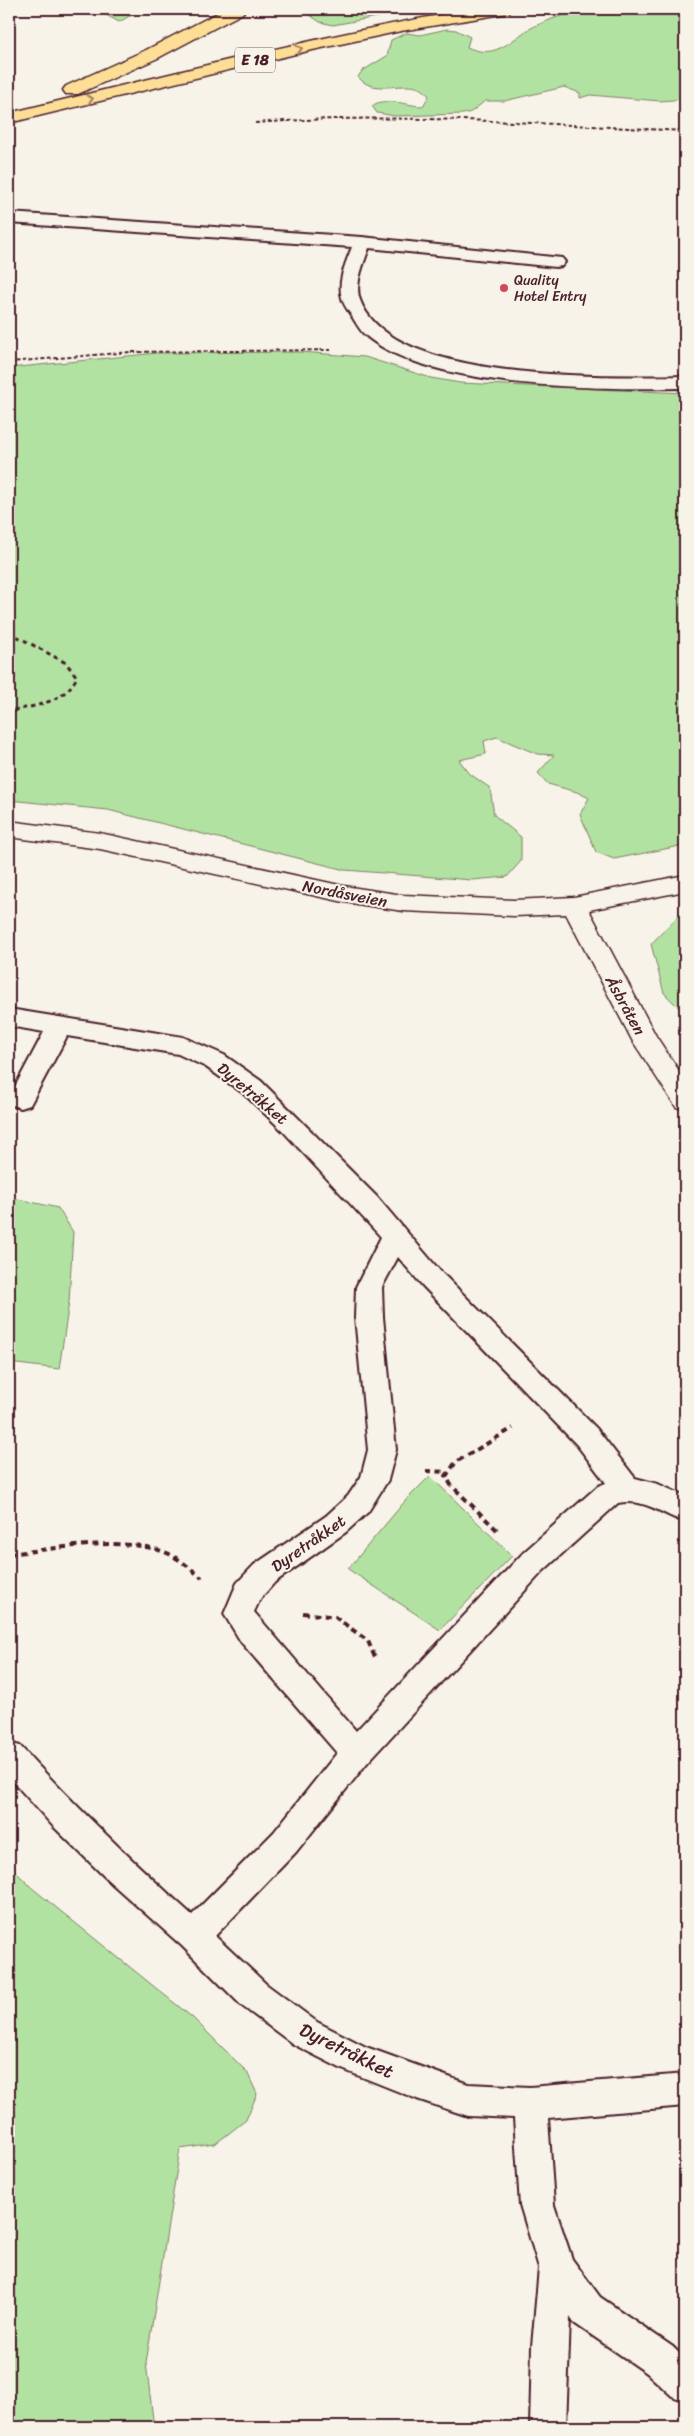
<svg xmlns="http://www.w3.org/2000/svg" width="694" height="2436" font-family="Sriracha,sans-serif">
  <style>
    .green { fill: #b2e2a1; stroke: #7e8066 }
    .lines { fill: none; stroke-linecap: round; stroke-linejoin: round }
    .lane-casing { stroke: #4a1f2b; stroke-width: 4 }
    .street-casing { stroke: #4a1f2b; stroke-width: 3 }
    .highway-casing { stroke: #4a1f2b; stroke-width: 3 }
    .path-far2 { stroke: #4a1f2b; stroke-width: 2; stroke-dasharray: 4 2.5; stroke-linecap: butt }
    .path-far1 { stroke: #4a1f2b; stroke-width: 3; stroke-dasharray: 4.5 4; stroke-linecap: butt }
    .path { stroke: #4a1f2b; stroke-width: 4; stroke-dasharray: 6 4.5; stroke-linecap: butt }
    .lane { fill: #f7f3e8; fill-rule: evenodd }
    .street { fill: #f7f3e8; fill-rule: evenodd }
    .highway { fill: #fcde96; fill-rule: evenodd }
    .oneway { stroke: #a37e60 }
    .poi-dot { fill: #d1495b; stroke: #f7f3e8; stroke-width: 2 }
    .labels { text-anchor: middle; stroke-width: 4; stroke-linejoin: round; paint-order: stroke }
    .far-poi-label { font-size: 14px; fill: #4a1f2b; stroke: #f7f3e8; text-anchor: start }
    .shield { fill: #f7f3e8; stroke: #7e5f64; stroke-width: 1 }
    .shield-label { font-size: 15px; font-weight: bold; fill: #4a1f2b }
    .street-label { font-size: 16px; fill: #4a1f2b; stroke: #f7f3e8 }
    .near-street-label { font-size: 19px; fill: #4a1f2b; stroke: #f7f3e8 }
  </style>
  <rect width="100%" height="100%" fill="#f7f3e8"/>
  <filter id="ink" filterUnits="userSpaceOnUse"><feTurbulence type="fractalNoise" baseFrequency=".02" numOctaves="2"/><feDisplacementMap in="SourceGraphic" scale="10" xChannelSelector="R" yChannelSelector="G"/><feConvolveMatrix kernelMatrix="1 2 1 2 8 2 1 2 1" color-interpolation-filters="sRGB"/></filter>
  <g filter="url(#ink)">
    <!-- green -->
    <g class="green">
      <polygon points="95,9 142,9 119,22"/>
      <polygon points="301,9 421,9 333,25 320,22"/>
      <path d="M639,9h46v90l-25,2 -70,-6 -10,3v-5l-16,-6 -60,14h-19l-14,11 -8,2 -68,2 -18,-3 -5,-7c13,-10 35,0 51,0l6,-10c-15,-23 -52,4 -71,-19l4,-6 25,-15 4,-16 15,-7 14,2 27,-6 9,1 14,7 -3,10c24,11 37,0 56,-14 7,-5 16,-9 24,-12 27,-12 63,-10 92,-12z"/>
      <polygon points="301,352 365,357 431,378 460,383 685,393 685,845 614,859 596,852 580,814 589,798 577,792 548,784 538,773 554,755 537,754 497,737 484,741 486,754 459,760 470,774 490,788 494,815 521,837 521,861 507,877 472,880 345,870 108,810 9,800 9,368 157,353"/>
      <polygon points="685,911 685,1014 664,993 651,944 681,913"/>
      <polygon points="9,1197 58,1208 73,1232 69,1302 59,1369 9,1363"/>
      <polygon points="430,1476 512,1556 440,1630 348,1569 406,1500"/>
      <polygon points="9,1865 32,1888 193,2018 247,2072 257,2094 246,2120 215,2144 180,2149 146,2363 154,2427 9,2427"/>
    </g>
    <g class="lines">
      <defs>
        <g id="lane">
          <path d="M9,213l353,24 200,21 3,4 -3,4 -6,1 -187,-19c-5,15 -15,36 -9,52 31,84 250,77 325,76v12c-82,1 -259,2 -321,-54 -5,-5 -9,-13 -13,-19 -3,-5 -8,-11 -9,-17 -5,-16 4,-36 10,-51l-343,-24z"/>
          <path d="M9,1009l174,28 41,18 37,26 116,116 63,74 157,158 38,49 23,6 27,12v26c-24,-8 -40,-24 -67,-19l-75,68 -176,192 -71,89 -81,84 51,48 51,38 49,25 102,37 62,3 155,-13v32l-137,12 6,87 18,54 28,38 73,50 12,12v42l-13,-5 -25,-23 -73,-50 -4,-6 -4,110h-36l2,-81 7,-78 -19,-63 -6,-87 -46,-2 -51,-17 -75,-30 -49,-25 -51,-38 -60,-60 -73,-65 -56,-55 -44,-49v-34l11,3c55,60 112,115 172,169l82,-83 63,-79 -96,-111 -17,-28 13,-31 17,-18 72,-49 22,-20 13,-19 7,-27 -13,-133 1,-30 25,-50 -98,-106 -40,-38 -37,-26 -28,-13 -111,-18 -37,69 -9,3 -9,-3 -3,-7 35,-66 -35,-6zM398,1257l24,28 155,160 29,38 -8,3 -75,67 -167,178 -102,-119 6,-13 15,-17 71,-50 22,-20 20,-32 8,-30 -13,-133 -1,-30z"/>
        </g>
        <polygon id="street" points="9,821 100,833 344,886 403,895 514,900 574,897 685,875 685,891 589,910 656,1036 685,1080 685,1109 676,1107 632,1040 566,914 514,916 403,911 344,902 100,849 9,837"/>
        <g id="highway">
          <polygon points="225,9 245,9 243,13 158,58 78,94 66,94 63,90 66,86 146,50"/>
          <path d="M474,9h37l-2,4 -108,18 -93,20 -299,72v-10c155,-37 309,-78 465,-104z"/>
        </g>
      </defs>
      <!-- lane casing -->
      <use href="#lane" class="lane-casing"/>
      <!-- street casing -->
      <use href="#street" class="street-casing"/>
      <!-- highway casing -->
      <use href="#highway" class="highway-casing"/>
      <!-- path-far2 -->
      <g class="path-far2">
        <path d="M255,123c144,-11 286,1 430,8"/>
        <polyline points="9,362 131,352 333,350"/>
      </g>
      <!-- path-far1 -->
      <path class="path-far1" d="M9,632l57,31 11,14c-13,26 -42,29 -68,34"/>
      <!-- path -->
      <g class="path">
        <polyline points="426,1471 447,1472"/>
        <polyline points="497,1530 451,1485 446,1476 456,1462 513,1428"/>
        <path d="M9,1554c47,-5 113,-19 158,-1 13,6 24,16 35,25"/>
        <polyline points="303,1613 335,1617 368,1641 376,1660"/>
      </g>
      <!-- lane -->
      <use href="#lane" class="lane"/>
      <!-- street -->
      <use href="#street" class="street"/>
      <!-- highway -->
      <use href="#highway" class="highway"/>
    </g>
    <!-- one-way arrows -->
    <defs><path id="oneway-chevron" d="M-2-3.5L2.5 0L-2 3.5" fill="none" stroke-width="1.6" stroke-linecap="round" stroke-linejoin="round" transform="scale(1.25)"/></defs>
    <g class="oneway">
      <use href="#oneway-chevron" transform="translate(299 49) rotate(-14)"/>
      <use href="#oneway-chevron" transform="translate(90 99) rotate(-13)"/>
    </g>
  </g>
  <!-- markers -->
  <circle class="poi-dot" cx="504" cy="288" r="5"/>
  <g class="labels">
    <!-- far-poi labels -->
    <g class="far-poi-label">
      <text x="514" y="285">Quality<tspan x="514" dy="16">Hotel Entry</tspan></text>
    </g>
    <!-- shield labels -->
    <rect class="shield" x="235" y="47.5" width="40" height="25" rx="4"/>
    <g class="shield-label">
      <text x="255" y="65">E 18</text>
    </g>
    <!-- street labels -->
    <g class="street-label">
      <text transform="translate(345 893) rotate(11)" y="6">Nordåsveien</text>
      <text transform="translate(626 1005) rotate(61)" y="6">Åsbråten</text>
      <text transform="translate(253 1093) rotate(40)" y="6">Dyretråkket</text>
      <text transform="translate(308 1543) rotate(-35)" y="6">Dyretråkket</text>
    </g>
    <!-- near-street labels -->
    <g class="near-street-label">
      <text transform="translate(347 2050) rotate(26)" y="7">Dyretråkket</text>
    </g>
  </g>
  <!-- margin -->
  <rect width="694" height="2436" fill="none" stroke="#f7f3e8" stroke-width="30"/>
  <rect x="15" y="15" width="664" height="2406" fill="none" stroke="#4a1f2b" stroke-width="2" filter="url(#ink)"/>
</svg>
